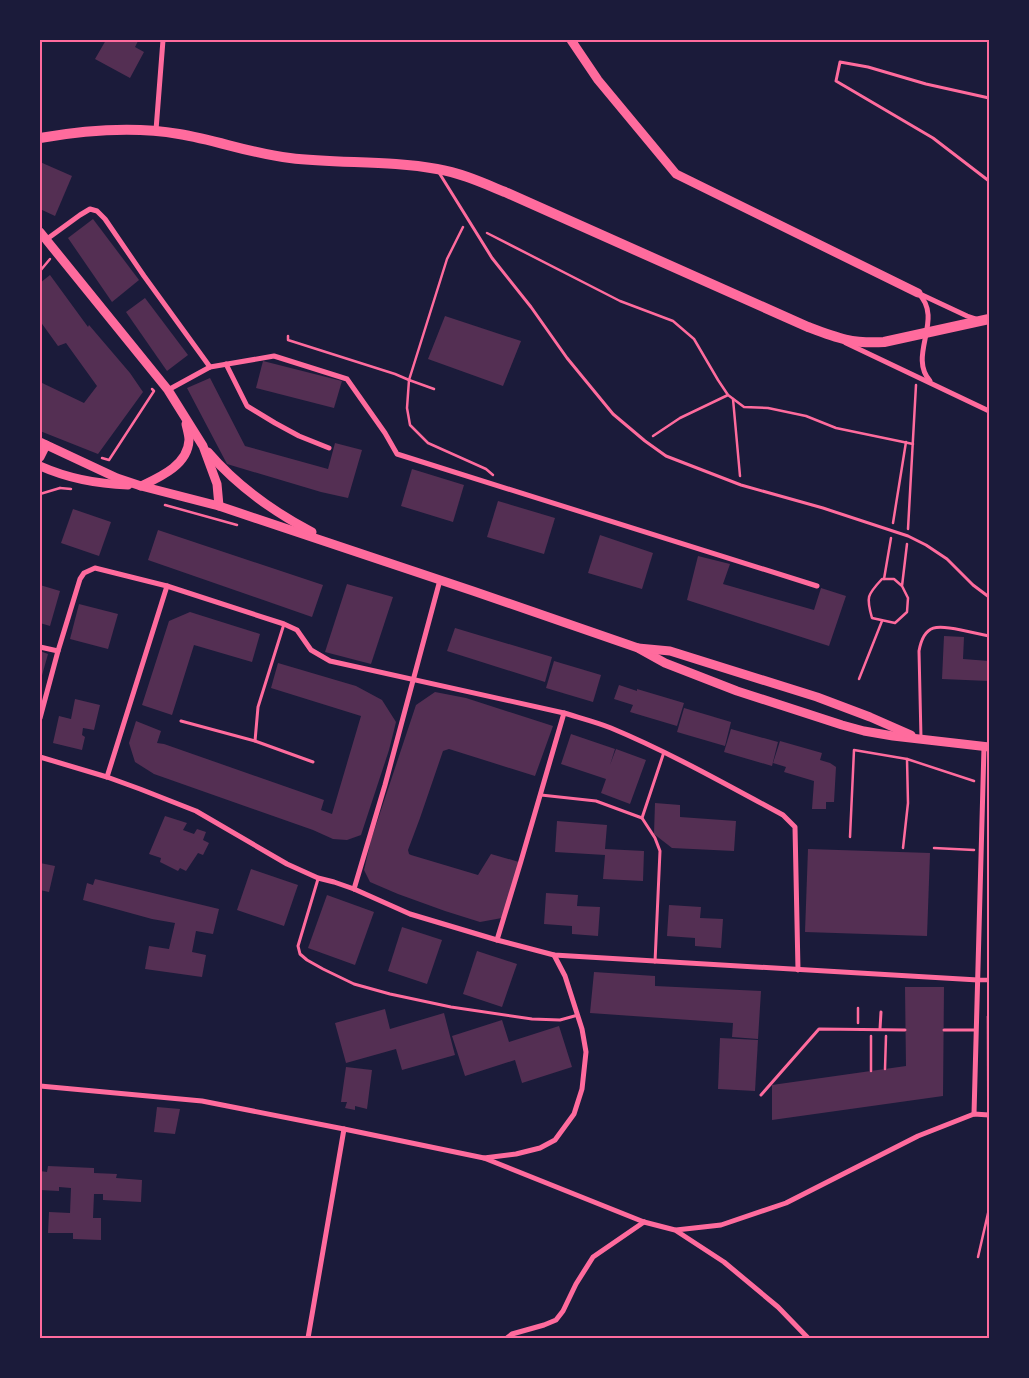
<svg xmlns="http://www.w3.org/2000/svg" width="1029" height="1378" font-family="Cabin,sans-serif">
  <style>
    .building { fill: #542f53 }
    .lines { fill: none; stroke-linecap: round; stroke-linejoin: round }
    .path { stroke: #ff6b9d; stroke-width: 2.5 }
    .service { stroke: #ff6b9d; stroke-width: 3 }
    .pedestrian { stroke: #ff6b9d; stroke-width: 4.5 }
    .minor { stroke: #ff6b9d; stroke-width: 5 }
    .tertiary { stroke: #ff6b9d; stroke-width: 9 }
    .secondary { stroke: #ff6b9d; stroke-width: 9 }
    .primary { stroke: #ff6b9d; stroke-width: 10 }
    .neatline { fill: none; stroke: #ff6b9d; stroke-width: 2 }
  </style>
  <rect width="100%" height="100%" fill="#1b1b3a"/>
  <!-- building -->
  <g class="building">
    <polygon points="106,40 138,41 135,47 144,52 130,78 95,59"/>
    <polygon points="40,162 72,176 55,216 40,209"/>
    <polygon points="93,219 139,280 112,302 68,238"/>
    <polygon points="50,275 88,327 89,325 130,373 143,392 98,454 40,431 40,382 84,403 97,386 66,343 58,346 40,321 40,283"/>
    <polygon points="145,298 188,355 167,371 126,312"/>
    <polygon points="445,316 521,341 503,386 428,359"/>
    <polygon points="263,361 342,381 334,408 256,388"/>
    <polygon points="210,378 245,446 328,469 335,443 362,450 348,498 321,492 227,464 187,388"/>
    <polygon points="412,469 464,485 453,522 401,506"/>
    <polygon points="498,501 555,518 544,554 487,537"/>
    <polygon points="73,509 111,522 99,556 61,543"/>
    <polygon points="158,530 323,585 312,617 148,560"/>
    <polygon points="600,535 653,553 642,589 588,573"/>
    <polygon points="698,556 730,564 723,584 814,610 821,588 846,596 829,646 687,600"/>
    <polygon points="347,584 393,597 371,664 325,652"/>
    <polygon points="40,585 60,591 50,626 40,623"/>
    <polygon points="79,604 118,614 108,649 70,639"/>
    <polygon points="190,612 260,634 252,662 194,645 172,715 142,705 169,621"/>
    <polygon points="455,628 552,657 545,682 447,651"/>
    <polygon points="944,636 964,637 963,659 989,661 989,681 942,679"/>
    <polygon points="40,651 48,654 41,679 40,679"/>
    <polygon points="554,661 601,675 593,702 546,688"/>
    <polygon points="278,663 356,686 382,700 396,722 389,750 361,835 347,840 333,839 313,830 154,774 135,762 129,743 136,721 161,731 157,743 164,744 324,800 321,810 332,814 361,716 271,688"/>
    <polygon points="619,685 637,691 637,689 684,703 677,726 630,712 633,705 614,699"/>
    <polygon points="435,692 466,698 553,726 535,776 449,749 443,751 420,818 408,850 409,854 411,855 478,875 491,854 519,862 502,918 480,922 445,911 398,894 370,882 364,870 371,840 416,705"/>
    <polygon points="75,699 100,705 94,730 83,728 82,735 85,737 82,750 53,743 59,716 71,719"/>
    <polygon points="684,708 731,722 725,746 677,732"/>
    <polygon points="731,729 778,742 772,766 724,752"/>
    <polygon points="571,734 615,749 610,765 616,749 646,760 630,804 601,793 606,779 561,764"/>
    <polygon points="780,741 822,753 820,760 830,763 836,767 834,802 826,802 826,809 812,809 814,781 784,772 786,767 773,763"/>
    <polygon points="655,803 680,805 680,817 736,821 734,851 672,848 654,834"/>
    <polygon points="165,816 187,823 183,830 194,834 197,829 206,832 203,840 209,843 203,855 198,853 186,871 180,868 178,871 160,862 161,858 149,854"/>
    <polygon points="557,821 607,825 605,849 644,851 643,881 603,879 605,855 555,852"/>
    <polygon points="808,849 930,853 927,936 805,932"/>
    <polygon points="40,863 55,866 49,892 40,890"/>
    <polygon points="251,869 298,885 284,926 237,910"/>
    <polygon points="95,879 219,909 213,934 196,931 192,952 206,955 202,977 145,969 149,946 169,949 175,923 152,919 83,900 87,883 93,885"/>
    <polygon points="546,893 578,895 577,906 600,907 598,936 572,934 572,926 544,924"/>
    <polygon points="327,895 374,912 355,965 308,948"/>
    <polygon points="669,905 701,907 700,918 723,919 721,948 695,946 695,938 667,936"/>
    <polygon points="402,927 442,940 427,984 388,971"/>
    <polygon points="477,951 517,964 502,1007 463,994"/>
    <polygon points="594,972 655,976 655,986 761,991 758,1039 732,1037 733,1023 590,1013"/>
    <polygon points="905,987 944,987 943,1096 772,1120 772,1085 906,1066"/>
    <polygon points="385,1009 390,1029 444,1013 455,1055 402,1070 396,1049 346,1063 335,1023"/>
    <polygon points="986,1016 989,1016 989,1099 987,1099"/>
    <polygon points="502,1020 509,1042 559,1026 572,1067 522,1083 515,1060 465,1076 452,1036"/>
    <polygon points="720,1038 758,1040 755,1091 718,1089"/>
    <polygon points="346,1067 372,1070 367,1109 355,1106 355,1110 345,1108 347,1102 341,1102"/>
    <polygon points="157,1107 180,1109 175,1134 154,1132"/>
    <polygon points="48,1166 94,1168 94,1173 117,1174 116,1178 142,1180 141,1202 103,1200 103,1194 94,1194 93,1218 101,1218 101,1240 73,1239 73,1233 48,1233 49,1212 70,1213 71,1188 59,1187 59,1191 40,1190 40,1171 47,1172"/>
  </g>
  <g class="lines">
    <!-- path -->
    <g class="path">
      <polyline points="487,233 620,301 673,321 694,339 718,380 728,395 744,407 768,408 806,416 836,428 913,444"/>
      <polyline points="40,271 50,259"/>
      <polyline points="288,336 288,340 395,374 409,380 447,259 463,227"/>
      <polyline points="434,389 409,380 407,408 410,425 428,443 486,469 493,475"/>
      <polyline points="733,399 740,476"/>
      <polyline points="653,436 680,418 728,395"/>
      <polyline points="102,458 109,460 154,391 152,389"/>
      <polyline points="60,488 71,489"/>
      <polyline points="40,494 60,488"/>
      <polyline points="165,505 237,525"/>
      <polyline points="893,523 906,442"/>
      <polyline points="908,529 916,385"/>
      <polyline points="884,579 891,538"/>
      <path d="M902,586l-8,-7h-12c-15,16 -16,18 -10,39l23,5 12,-11 1,-14 -6,-12 5,-42"/>
      <polyline points="859,679 882,621"/>
      <polyline points="850,837 854,750 907,759"/>
      <polyline points="903,848 908,803 907,759 974,781"/>
      <polyline points="934,848 974,850"/>
      <polyline points="858,1023 858,1008"/>
      <polyline points="871,1036 871,1071"/>
      <polyline points="885,1069 886,1036"/>
      <polyline points="978,1257 989,1209"/>
    </g>
    <!-- service -->
    <g class="service">
      <polyline points="989,98 926,84 868,67 840,62 836,81 933,138 989,181"/>
      <polyline points="438,171 492,258 531,307 567,358 613,414 645,441 666,456 741,485 823,508 908,536 926,545 947,559 973,585 989,597"/>
      <polyline points="181,721 255,741 313,762"/>
      <path d="M921,738l-2,-87c5,-28 19,-26 42,-21 9,2 19,4 28,6"/>
      <polyline points="255,741 258,707 284,624"/>
      <polyline points="541,795 596,801 642,818 655,838 660,851 655,962"/>
      <polyline points="642,818 664,752"/>
      <polyline points="318,879 298,946 300,954 307,960 323,969 354,984 390,994 451,1007 532,1019 560,1020 578,1015"/>
      <polyline points="880,1029 881,1012"/>
      <polyline points="944,1030 976,1030"/>
      <polyline points="761,1095 819,1029 905,1030"/>
    </g>
    <!-- pedestrian -->
    <polyline class="pedestrian" points="978,980 989,980"/>
    <!-- minor -->
    <g class="minor">
      <polyline points="156,130 163,40"/>
      <polyline points="47,239 80,215 90,209 97,211 105,219 144,276 210,367"/>
      <path d="M918,293c27,26 -11,62 12,88"/>
      <polyline points="920,294 967,316 976,319"/>
      <polyline points="846,343 989,411"/>
      <polyline points="226,364 247,406 275,423 299,436 329,448"/>
      <polyline points="168,390 210,367 274,356 347,379 385,433 397,454 817,586"/>
      <polyline points="40,647 58,651"/>
      <path d="M40,718l18,-67 22,-72 4,-6 11,-5 72,18 117,38 13,6 14,20 19,11 234,52c16,5 32,9 47,15 60,25 116,57 172,87l12,12 3,143"/>
      <polyline points="40,757 107,777 140,789 196,811 287,864 318,878 334,882 354,889 410,914 497,940 554,955 978,980"/>
      <polyline points="107,777 167,586"/>
      <polyline points="354,889 385,785 440,580"/>
      <polyline points="497,940 521,861 564,713"/>
      <polyline points="40,1086 202,1101 344,1129 484,1158 644,1222 675,1230 724,1262 778,1307 808,1338"/>
      <polyline points="974,1114 984,747"/>
      <polyline points="484,1158 516,1154 540,1148 555,1140 574,1114 582,1089 586,1052 582,1029 565,976 554,955"/>
      <polyline points="676,1230 721,1225 786,1203 918,1136 974,1114 989,1115"/>
      <polyline points="308,1338 344,1129"/>
      <polyline points="507,1338 512,1334 544,1325 556,1320 563,1311 576,1284 593,1257 644,1222"/>
    </g>
    <!-- tertiary -->
    <g class="tertiary">
      <polyline points="571,40 598,80 676,174 918,293"/>
      <polyline points="40,457 46,445"/>
    </g>
    <!-- secondary -->
    <g class="secondary">
      <polyline points="40,232 168,390 203,446 217,484 219,506"/>
      <polyline points="40,442 117,478 141,486 219,506 473,591 638,648 665,663 737,691 842,725 864,731 893,736 989,747"/>
      <path d="M208,452c30,35 64,59 104,80"/>
      <path d="M40,466c27,12 58,18 88,19"/>
      <path d="M141,486c19,-9 47,-21 48,-46 0,-5 -2,-11 -3,-16"/>
      <polyline points="638,648 670,651 817,697 870,717 911,735"/>
    </g>
    <!-- primary -->
    <path class="primary" d="M40,138c46,-8 93,-12 139,-4 38,6 73,20 111,24 49,6 99,2 147,11 24,4 46,14 68,23l303,135c29,11 44,17 76,15l105,-23"/>
  </g>
  <!-- border -->
  <rect width="1029" height="1378" fill="none" stroke="#1b1b3a" stroke-width="82"/>
  <rect x="41" y="41" width="947" height="1296" class="neatline"/>
</svg>
